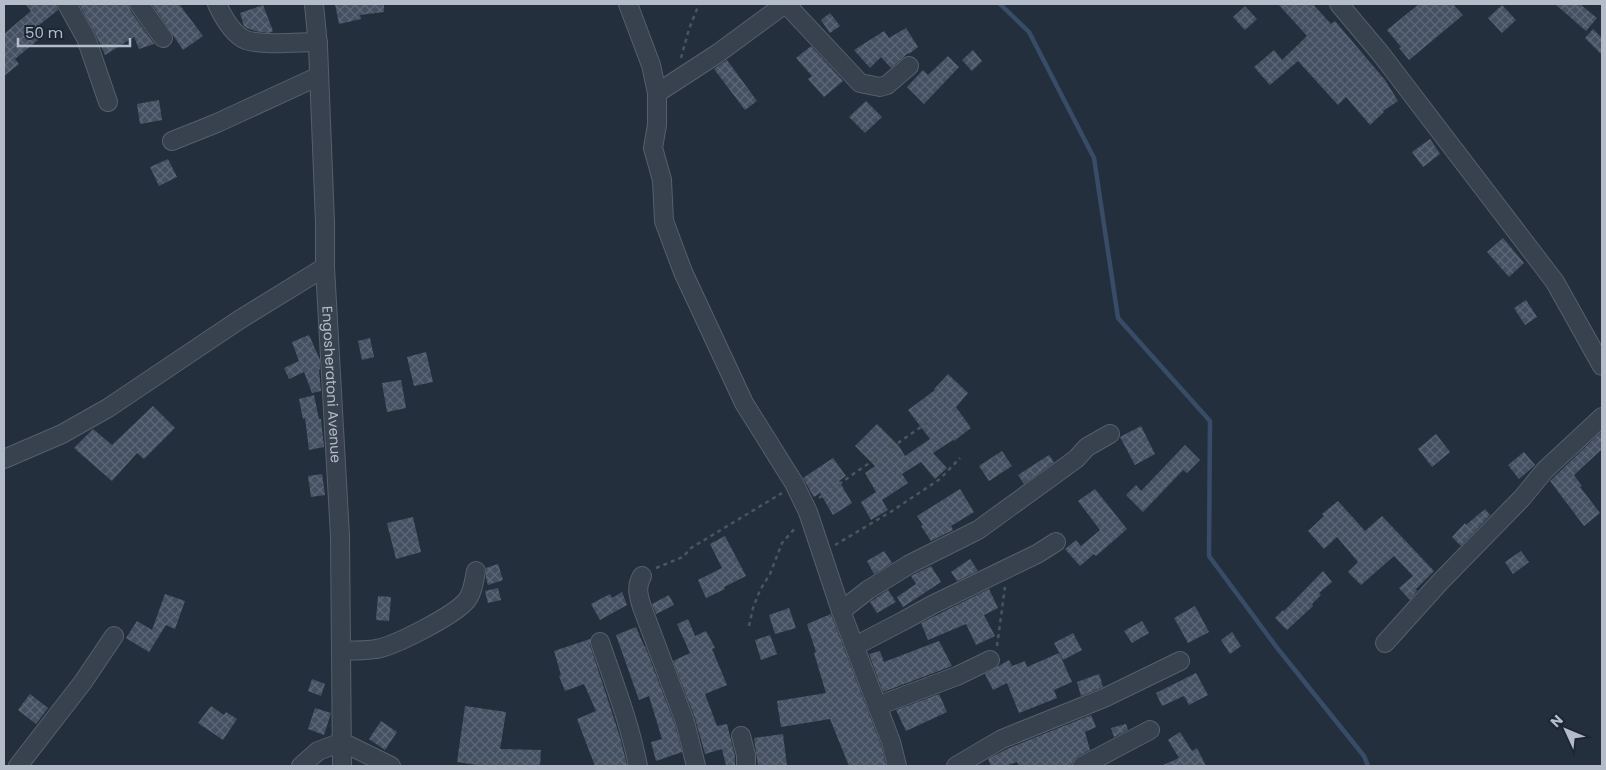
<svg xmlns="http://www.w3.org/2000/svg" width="1606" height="770" font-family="Poppins,sans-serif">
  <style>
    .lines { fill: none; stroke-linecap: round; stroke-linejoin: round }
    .stream { stroke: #394c67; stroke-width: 4.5 }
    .building { fill: url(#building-cross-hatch) }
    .minor-casing { stroke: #565f6c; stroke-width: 20 }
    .path { stroke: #44595c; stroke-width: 2.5; stroke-dasharray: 4 4; stroke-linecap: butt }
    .minor { stroke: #38414e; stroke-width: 18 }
    .labels { text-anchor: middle; stroke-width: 4; stroke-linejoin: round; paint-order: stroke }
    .street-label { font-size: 14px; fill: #b4bcc9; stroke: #1d2633 }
  </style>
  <defs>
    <pattern id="building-cross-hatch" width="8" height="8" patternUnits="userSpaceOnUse" patternTransform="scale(1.25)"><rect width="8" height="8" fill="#455162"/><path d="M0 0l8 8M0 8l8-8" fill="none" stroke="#5d6877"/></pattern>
  </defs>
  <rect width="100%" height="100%" fill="#242f3e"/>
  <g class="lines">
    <!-- stream -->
    <polyline class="stream" points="1000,4 1029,32 1094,158 1118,318 1210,421 1209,556 1278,649 1364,756 1368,766"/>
  </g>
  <!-- building -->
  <g class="building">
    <polygon points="25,4 56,4 58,10 38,26 45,34 15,59 19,64 4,76 4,34 31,11"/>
    <polygon points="79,4 129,4 130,10 154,44 139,49 134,37 105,55 95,33"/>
    <polygon points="152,4 179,4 203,36 183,50"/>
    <polygon points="335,4 384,4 384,12 360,15 361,19 339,24"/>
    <polygon points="1278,4 1313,4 1331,24 1335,21 1385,80 1398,101 1383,111 1384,112 1370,125 1346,97 1338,105 1298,61 1270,85 1254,67 1274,50 1282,60 1307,36"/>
    <polygon points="1419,4 1453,4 1463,15 1409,60 1399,48 1401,47 1387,30"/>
    <polygon points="1555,4 1580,4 1597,18 1586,31"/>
    <polygon points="263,5 273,31 269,33 255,31 247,28 244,26 240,13"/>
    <polygon points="1502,5 1516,20 1502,33 1488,18"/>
    <polygon points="1245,6 1257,19 1245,30 1233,17"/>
    <polygon points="830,13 840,26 830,33 821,20"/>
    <polygon points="906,28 918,47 909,54 908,53 891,68 881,57 870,68 854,50 884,31 889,38"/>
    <polygon points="1593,29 1602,38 1602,55 1585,38"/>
    <polygon points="811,46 843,81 824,97 808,79 812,76 796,58"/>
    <polygon points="973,50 982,61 972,71 962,60"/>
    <polygon points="948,56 959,67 924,104 907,87 923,70 928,75"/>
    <polygon points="727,60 757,101 745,110 714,69"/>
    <polygon points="159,100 162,120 140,124 137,104"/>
    <polygon points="866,101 882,117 865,133 849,117"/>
    <polygon points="1430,139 1440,154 1423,167 1412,152"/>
    <polygon points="168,159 177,177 159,186 150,167"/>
    <polygon points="1503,238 1524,263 1509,277 1487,252"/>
    <polygon points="1526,300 1537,317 1525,325 1514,308"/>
    <polygon points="309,335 320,360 320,369 319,370 321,391 312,393 304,372 289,379 284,368 299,361 292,342"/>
    <polygon points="370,338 374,357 362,360 358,341"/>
    <polygon points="426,352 433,382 414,386 407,357"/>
    <polygon points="948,374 968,393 956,407 971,428 954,441 953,440 933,453 947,468 935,479 921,462 902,474 908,483 882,500 888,510 871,520 861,502 876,492 865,473 875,466 855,446 877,424 899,446 905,456 930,439 908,410 935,390 934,389"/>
    <polygon points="401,380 406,408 387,412 382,383"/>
    <polygon points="314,395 319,419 321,419 324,447 309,450 305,418 303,419 299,399"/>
    <polygon points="153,406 175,428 144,459 137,453 112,481 74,448 93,429 112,445"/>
    <polygon points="1141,426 1155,454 1135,465 1120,437"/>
    <polygon points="1602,431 1602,449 1574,475 1582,486 1580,487 1600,513 1584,526 1550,481"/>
    <polygon points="1436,434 1450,452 1432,467 1418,449"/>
    <polygon points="1185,445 1200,460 1187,473 1183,470 1143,512 1126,495 1136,485 1141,491"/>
    <polygon points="1002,451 1012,466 989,481 979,466"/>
    <polygon points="1524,452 1535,465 1519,479 1508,465"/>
    <polygon points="1049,455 1054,462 1024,484 1018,475"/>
    <polygon points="833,458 846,476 839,481 852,503 833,515 820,493 814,497 803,478"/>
    <polygon points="322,474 325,495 311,497 308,476"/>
    <polygon points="960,489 974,512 951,526 953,530 931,541 921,526 923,525 917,516"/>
    <polygon points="1095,489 1127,529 1096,556 1094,554 1080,566 1065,549 1076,540 1081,546 1100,530 1078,501"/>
    <polygon points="1338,501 1365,531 1382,516 1434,571 1416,589 1417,591 1410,600 1399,588 1413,576 1394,556 1361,585 1348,572 1358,562 1337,537 1324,549 1308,531 1324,516 1322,514"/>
    <polygon points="1485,509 1490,515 1461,546 1452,537 1465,523 1466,525"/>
    <polygon points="413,517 421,552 396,559 387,523"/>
    <polygon points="725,536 746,576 724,587 725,589 706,598 698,580 722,568 710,544"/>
    <polygon points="884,551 892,563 874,574 867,561"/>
    <polygon points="1521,551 1529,562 1513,574 1505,562"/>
    <polygon points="970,559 978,571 957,581 951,572"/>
    <polygon points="498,564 503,580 488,585 486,578 486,568"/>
    <polygon points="931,566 941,582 903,607 897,597 916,584 911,576"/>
    <polygon points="1323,571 1332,582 1319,593 1321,595 1312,604 1313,606 1287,630 1275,618 1283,610 1284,611"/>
    <polygon points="498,588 501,600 488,603 485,591"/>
    <polygon points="989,589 998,608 984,615 995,636 976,645 966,624 928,640 921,623"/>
    <polygon points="888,590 896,602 877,613 870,602"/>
    <polygon points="622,592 627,605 600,620 591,604 610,594 612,598"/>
    <polygon points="165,594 185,601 175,629 166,625 149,652 126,638 137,621 152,630"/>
    <polygon points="669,595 674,605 656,614 652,604"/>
    <polygon points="378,596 391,597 389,621 376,620"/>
    <polygon points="1195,606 1209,632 1188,643 1174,618"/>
    <polygon points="789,608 796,628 775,634 769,615"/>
    <polygon points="831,614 881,745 886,765 849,766 830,719 781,727 777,701 826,693 814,653 816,652 807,624"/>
    <polygon points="688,619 695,636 706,631 715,648 712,649 727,685 705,694 717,726 727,724 735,756 735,766 726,766 722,749 705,754 695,718 673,661 690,653 677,624"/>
    <polygon points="1142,621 1149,633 1132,643 1124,631"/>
    <polygon points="636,627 644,646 645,646 675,725 682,752 656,761 651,742 662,739 649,696 639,700 616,635"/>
    <polygon points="1232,632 1241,646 1230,654 1221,640"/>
    <polygon points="1073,633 1082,650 1063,660 1054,643"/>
    <polygon points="770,635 777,654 761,660 755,640"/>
    <polygon points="590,639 590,645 620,737 627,765 624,766 595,766 577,719 596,711 584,684 565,691 559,676 561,675 554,651"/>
    <polygon points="939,641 952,666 883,692 869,654 880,651 884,662"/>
    <polygon points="1059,653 1072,682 1054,690 1057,698 1019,713 1007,683 993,690 985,674 1009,660 1012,666 1025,661 1027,667"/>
    <polygon points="1196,673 1208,695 1189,705 1184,696 1162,706 1156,693"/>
    <polygon points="1099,674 1103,687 1081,696 1077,682"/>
    <polygon points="312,679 325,684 321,696 308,691"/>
    <polygon points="30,694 48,708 36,724 18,710"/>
    <polygon points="939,694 947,712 906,731 896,710"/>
    <polygon points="211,706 224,715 226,712 237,719 223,740 198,723"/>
    <polygon points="465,706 506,712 500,749 541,750 540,766 483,766 457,762"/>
    <polygon points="315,708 331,713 324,735 308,729"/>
    <polygon points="1091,715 1096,727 1085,732 1090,750 1077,757 1073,761 1071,766 1019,766 1017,762 1005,766 991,766 988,759 1007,749"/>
    <polygon points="381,721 397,732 385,750 369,739"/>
    <polygon points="1126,724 1128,730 1114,737 1111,728"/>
    <polygon points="1180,732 1192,751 1197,748 1206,766 1161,766 1179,758 1168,740"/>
    <polygon points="783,734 787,766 758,766 754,738"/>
  </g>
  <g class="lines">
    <defs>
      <g id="minor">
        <polyline points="67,4 86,38 108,102"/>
        <polyline points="139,4 163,38"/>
        <path d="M217,4c6,13 15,30 29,36 16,6 54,2 72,2"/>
        <path id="s1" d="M314,4l4,42 7,177v44l15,269 2,230"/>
        <polyline points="628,4 651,65 657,93 657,125 653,148 662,180 664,221 683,272 744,403 794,483 808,512 841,611 891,742 897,766"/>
        <polyline points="786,4 860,83 880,87 887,85 909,66"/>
        <polyline points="1339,4 1381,54 1555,282 1602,366"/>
        <polyline points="657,93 717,54 785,4"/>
        <polyline points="172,141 217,123 319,76"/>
        <polyline points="4,459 62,434 108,408 239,320 325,267"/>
        <path d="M642,576c-6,10 -4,19 0,31l43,115 11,44"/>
        <polyline points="841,611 868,590 910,564 978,530 1076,459 1087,447 1110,434"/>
        <path d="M600,642c14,41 30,82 38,124"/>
        <polyline points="1385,643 1439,583 1522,498 1545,470 1602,417"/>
        <polyline points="855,646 905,620 932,605 1037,554 1056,542"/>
        <path d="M341,651c11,-1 24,0 35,-2 19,-3 79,-34 91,-49 6,-8 7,-19 9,-29"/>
        <polyline points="877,706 957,676 990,660"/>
        <polyline points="741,736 746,755 746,766"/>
        <polyline points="18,766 83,682 114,636"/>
        <polyline points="301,766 318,751 342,742 391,766"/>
        <polyline points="956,766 1002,739 1104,698 1180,661"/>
        <polyline points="1082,766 1150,730"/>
      </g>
    </defs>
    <!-- minor casing -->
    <use href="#minor" class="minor-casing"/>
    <!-- path -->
    <g class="path">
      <polyline points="681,58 689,29 699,4"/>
      <polyline points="819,498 941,413"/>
      <polyline points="835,545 892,511 940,479 960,458"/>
      <polyline points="656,568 683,557 691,548 782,493"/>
      <polyline points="749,626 753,608 760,590 770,574 782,543 796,527"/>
      <polyline points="997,646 1005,587"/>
    </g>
    <!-- minor -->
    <use href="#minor" class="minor"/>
  </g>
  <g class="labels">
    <!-- street labels -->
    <g class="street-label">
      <text dy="5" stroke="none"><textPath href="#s1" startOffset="381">Engosheratoni Avenue</textPath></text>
    </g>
  </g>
  <!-- border -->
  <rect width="1606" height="770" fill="none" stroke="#b4bcc9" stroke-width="10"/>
  <!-- north arrow -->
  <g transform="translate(1566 730) rotate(314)" stroke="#1d2633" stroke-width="4" paint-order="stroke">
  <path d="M0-4L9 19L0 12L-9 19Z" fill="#b4bcc9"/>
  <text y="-8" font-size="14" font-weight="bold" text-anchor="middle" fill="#b4bcc9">N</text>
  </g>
  <!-- scale -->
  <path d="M18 38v8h112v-8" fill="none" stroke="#b4bcc9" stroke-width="2.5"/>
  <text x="25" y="38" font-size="15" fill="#b4bcc9" stroke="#1d2633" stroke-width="4" paint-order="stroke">50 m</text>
</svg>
